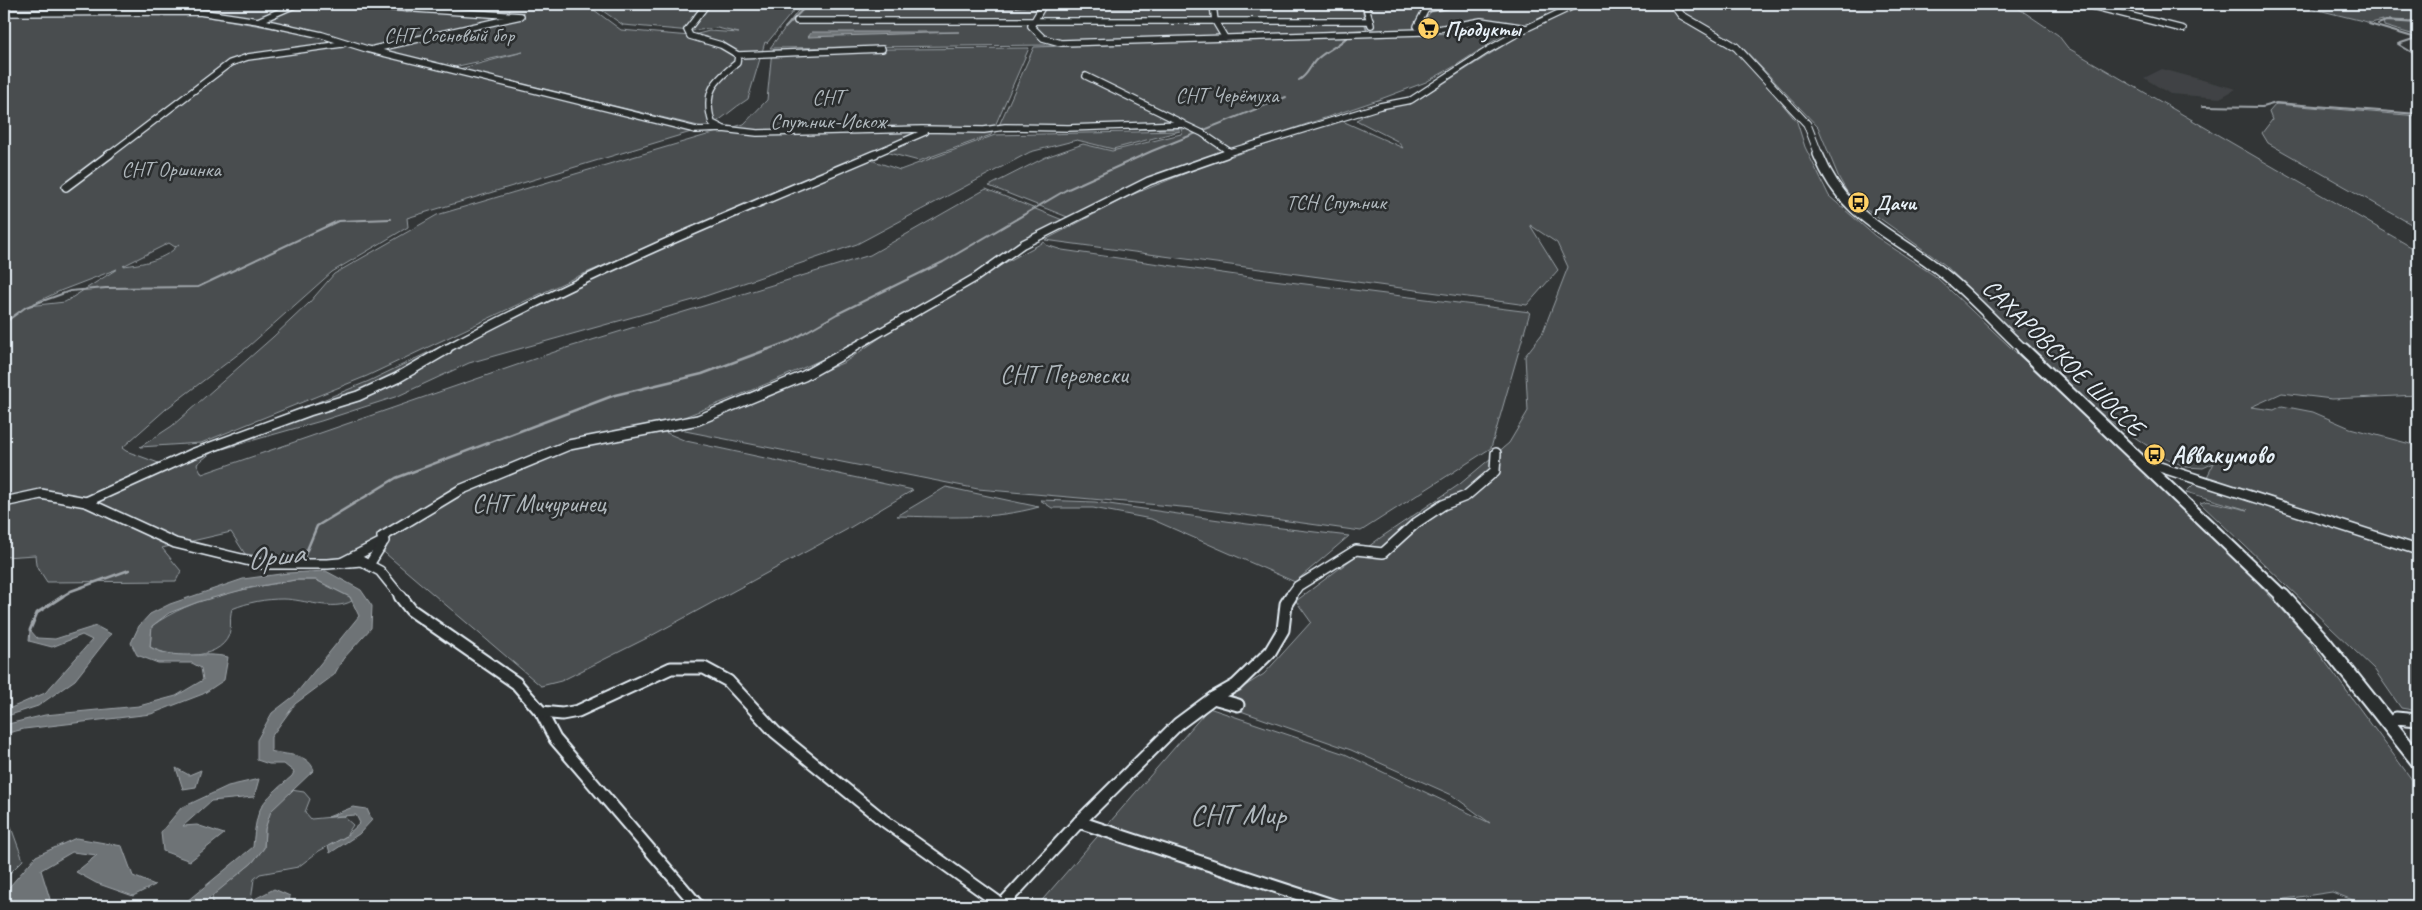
<svg xmlns="http://www.w3.org/2000/svg" width="2422" height="910" font-family="Caveat,sans-serif">
  <style>
    .built { fill: #3f4244 }
    .green { fill: #494d4f; stroke: #989fa4; fill-rule: evenodd }
    .water { fill: #6e7376; stroke: #9fa5aa }
    .lines { fill: none; stroke-linecap: round; stroke-linejoin: round }
    .stream-far2 { stroke: #9fa5aa; stroke-width: 2 }
    .stream-far1 { stroke: #9fa5aa; stroke-width: 2.5 }
    .stream { stroke: #9fa5aa; stroke-width: 3 }
    .minor-far3-casing { stroke: #e8f1f8; stroke-width: 8 }
    .minor-far2-casing { stroke: #e8f1f8; stroke-width: 10 }
    .minor-far1-casing { stroke: #e8f1f8; stroke-width: 12 }
    .minor-casing { stroke: #e8f1f8; stroke-width: 15 }
    .major-far3-casing { stroke: #e8f1f8; stroke-width: 9 }
    .major-far2-casing { stroke: #e8f1f8; stroke-width: 12 }
    .major-far1-casing { stroke: #e8f1f8; stroke-width: 15 }
    .major-casing { stroke: #e8f1f8; stroke-width: 18 }
    .minor-far3 { stroke: #2a2d2e; stroke-width: 5.5 }
    .minor-far2 { stroke: #2a2d2e; stroke-width: 7 }
    .minor-far1 { stroke: #2a2d2e; stroke-width: 9 }
    .minor { stroke: #2a2d2e; stroke-width: 11 }
    .major-far3 { stroke: #2a2d2e; stroke-width: 7 }
    .major-far2 { stroke: #2a2d2e; stroke-width: 9 }
    .major-far1 { stroke: #2a2d2e; stroke-width: 11 }
    .major { stroke: #2a2d2e; stroke-width: 14 }
    .labels { text-anchor: middle; stroke-width: 5; stroke-linejoin: round; paint-order: stroke }
    .far-poi-label { font-size: 21px; font-weight: bold; fill: #e8f1f8; stroke: #2a2d2e; text-anchor: start }
    .far-park-label { font-size: 21px; fill: #b0b8bd; stroke: #2a2d2e }
    .street-label { font-size: 25px; fill: #e8f1f8; stroke: #2a2d2e }
    .park-label { font-size: 25px; fill: #b0b8bd; stroke: #2a2d2e }
    .poi-label { font-size: 25px; font-weight: bold; fill: #e8f1f8; stroke: #2a2d2e; text-anchor: start }
    .near-park-label { font-size: 30px; fill: #b0b8bd; stroke: #2a2d2e }
    .near-water-label { font-size: 31px; font-style: italic; fill: #b1b8be; stroke: #2a2d2e }
  </style>
  <rect width="100%" height="100%" fill="#323536"/>
  <filter id="ink" filterUnits="userSpaceOnUse"><feTurbulence type="fractalNoise" baseFrequency=".02" numOctaves="2"/><feDisplacementMap in="SourceGraphic" scale="10" xChannelSelector="R" yChannelSelector="G"/><feConvolveMatrix kernelMatrix="1 2 1 2 8 2 1 2 1" color-interpolation-filters="sRGB"/></filter>
  <g filter="url(#ink)">
    <!-- built -->
    <polygon class="built" points="2162,69 2236,89 2220,98 2170,94 2144,78"/>
    <!-- green -->
    <g class="green">
      <path d="M4,4h582l35,26 69,6 19,-5 30,2 -22,-5 -26,3 -68,-6 -30,-21h206l-32,39 -2,-1 -17,57c-15,9 -26,21 -41,29l-248,-59 64,-17 -74,16 -110,-27 -35,10 45,-5 342,86 -284,86 1,9 -76,45 -83,74 -83,63 -44,39 4,3 38,14 205,-84 245,-118 257,-103 29,10 95,-35 185,-4 -67,18 -36,-9 -47,12 -173,92 -160,55 -228,64 -71,33 -77,25 -109,31 -15,12 5,10 364,-126 304,-93 116,-66 79,32c-68,42 -136,85 -207,121 -66,33 -134,60 -203,86l31,13 227,49 -67,40 -197,107 -88,44 -20,5 -162,-138 -51,17 -83,-11 -14,-22 -69,16 19,23 -5,10 -129,1 -11,-17 -1,-10 -31,2v-542l188,-1 92,16 -84,-17 -196,-1zM169,243l6,4 4,-3c-13,16 -37,20 -56,22zM117,269l-52,33 -37,4 32,-15z"/>
      <polygon points="803,4 1665,4 1682,19 1735,50 1775,95 1797,122 1805,147 1829,196 1875,236 1935,276 2249,573 2307,637 2418,788 2418,906 2368,906 2332,892 2238,906 1037,906 1209,708 1345,754 1490,823 1452,795 1351,750 1218,703 1264,674 1311,622 1296,601 1380,538 1460,484 1509,443 1528,411 1525,356 1542,334 1568,267 1557,243 1530,225 1558,270 1527,305 1045,240 1129,196 1211,163 1340,120 1403,148 1397,141 1356,120 1362,117 1356,113 1391,105 1411,104 1520,35 1487,31 1425,29 1424,21 1432,10 1427,11 1419,26 1419,32 1049,45 770,48"/>
      <path d="M1679,4h333l46,31 10,13 350,203v144l-86,4 -50,-6 -31,14 23,3 8,-4 31,6 37,16 68,18v100l-212,-67 8,-16 -11,5 -17,-1 -20,-9 -71,-47 -150,-146 -95,-68 -11,-19 -21,-51 -76,-80c-20,-15 -48,-21 -64,-40z"/>
      <polygon points="2294,4 2418,4 2418,21 2388,20 2418,22 2418,36 2384,26 2383,20 2371,23"/>
      <polygon points="1491,32 1503,35 1455,66 1426,82 1378,100 1153,176 1070,218 989,186 1046,157 1083,144 1112,151 1181,134 1183,129 997,130 1034,47"/>
      <polygon points="1029,48 991,135 919,161 885,152 780,191 574,278 367,376 201,443 140,447 172,426 273,337 309,303 334,274 437,215 744,124 767,100 772,50"/>
      <polygon points="2276,104 2418,116 2418,228 2268,143 2262,133 2272,120 2269,112"/>
      <polygon points="1044,242 1046,245 1062,250 1257,278 1530,312 1491,448 1361,531 1193,508 978,489 680,430 845,362 930,303"/>
      <polygon points="2195,483 2418,555 2418,711 2401,708 2374,669 2200,503 2207,501 2248,510 2186,492"/>
      <path d="M946,487l93,20c-46,13 -95,10 -142,9z"/>
      <polygon points="1040,500 1095,502 1247,524 1349,536 1295,582 1151,519 1093,508 1052,508"/>
      <path d="M295,580h21l34,17 2,4c-20,11 -47,-2 -69,-2 -18,0 -34,3 -51,10 -3,9 0,17 -3,26 -11,27 -59,23 -79,12l2,-21c41,-30 94,-37 143,-46z"/>
      <polygon points="291,790 304,792 310,799 305,812 311,819 343,816 353,825 345,837 319,851 298,867 260,874 254,879 251,901 241,906 213,906 212,895 252,863 264,848 265,829 270,811"/>
      <polygon points="4,808 23,860 4,879"/>
    </g>
    <!-- water -->
    <g class="water">
      <polygon points="852,4 1018,5 1025,6 1012,8 865,9 841,8"/>
      <polygon points="812,32 959,32 808,37"/>
      <path d="M326,571l35,19 11,16 -1,22 -28,31 -9,16 -39,29 -24,33v14c15,5 36,1 43,19l-43,41 -6,18 -1,19 -12,15 -52,43h-19l72,-59c4,-43 7,-43 39,-71l2,-4 -10,-8h-15l-12,-4v-20l15,-27 22,-17 65,-80 -9,-19 -34,-17h-21l-46,8 -51,14 -29,11 -17,13 -2,21c24,14 52,4 78,10l-4,23 -21,14 -52,20 -127,15 -20,5v-9l41,-10 94,-9 37,-10 27,-16 -2,-12 -9,-5h-34l-21,-8 -6,-12 8,-17 11,-12 20,-10 73,-25 45,-6z"/>
      <polygon points="96,626 111,634 75,680 38,706 4,717 4,711 45,693 92,640 82,635 52,647 29,641 30,630 37,638 55,639"/>
      <polygon points="176,768 189,775 201,770 196,787 183,789"/>
      <polygon points="259,779 254,797 211,801 183,826 197,825 224,834 190,861 163,851 161,832 181,808 228,786"/>
      <polygon points="353,807 367,809 372,820 359,834 330,853 328,846 345,837 360,823 356,815 328,817"/>
      <polygon points="76,838 122,846 133,876 155,885 133,896 96,883 76,872 97,855 72,852 41,870 50,899 42,906 9,906 4,899 4,893 36,856"/>
      <polygon points="274,889 290,896 289,906 241,906"/>
    </g>
    <g class="lines">
      <!-- stream-far2 -->
      <g class="stream-far2">
        <polyline points="1362,5 1365,19"/>
        <polyline points="2369,24 2416,38 2398,44 2418,56"/>
        <polyline points="2378,24 2386,21 2418,23"/>
        <polyline points="785,28 808,4"/>
        <polyline points="1328,32 1367,30 1365,23"/>
        <path d="M1299,80c9,-5 10,-12 16,-19 9,-10 23,-14 33,-25"/>
        <polyline points="2203,106 2262,107 2276,103 2418,114"/>
        <polyline points="4,323 26,307 70,291 106,288 198,287 338,221 391,219"/>
        <polyline points="766,350 790,341 837,314 943,262 1066,190 1152,151 1286,97"/>
      </g>
      <!-- stream-far1 -->
      <g class="stream-far1">
        <polyline points="302,562 317,526 396,478 615,395 702,374 769,349"/>
        <polyline points="61,597 71,591 129,570"/>
      </g>
      <!-- stream -->
      <polyline class="stream" points="30,630 37,613 63,596"/>
      <defs>
        <g id="minor-far3">
          <polyline points="341,4 521,16 374,49"/>
          <path d="M707,4l-20,26 3,6 31,9 17,10 -1,8c-23,18 -34,29 -25,60l10,5"/>
          <polyline points="1044,4 1031,26 1043,38 1061,43 1422,32 1481,21 1527,28"/>
          <polyline points="1098,4 1214,4"/>
          <polyline points="1365,4 1371,25"/>
          <polyline points="2084,4 2183,29"/>
          <polyline points="1213,5 1215,21 1225,38"/>
          <polyline points="1426,9 1454,4"/>
          <polyline points="4,13 199,12 258,21 322,35 367,49 696,130 723,129 757,133 922,129 984,130 1005,127 1068,128 1183,124 1202,133 1230,152 1380,106 1411,100 1488,50 1527,28 1578,4"/>
          <polyline points="258,21 297,4"/>
          <polyline points="797,21 1370,21"/>
          <polyline points="1422,32 1417,26 1426,9"/>
          <polyline points="738,55 882,49"/>
          <polyline points="1086,76 1182,123"/>
          <polyline points="109,155 230,63 248,57 342,44"/>
          <polyline points="872,155 925,132"/>
          <polyline points="1222,155 1230,152"/>
        </g>
        <g id="minor-far2">
          <polyline points="66,187 110,154"/>
          <path d="M444,350c139,-75 285,-135 431,-196"/>
          <polyline points="849,350 975,278 1023,244 1149,181 1226,154"/>
        </g>
        <g id="minor-far1">
          <polyline points="2144,462 2418,550"/>
          <polyline points="4,502 41,494 86,502 175,543 262,564 328,564 361,561 380,571 401,597"/>
          <polyline points="86,502 192,454 309,411 358,396 397,378 447,349"/>
          <polyline points="343,562 384,541 382,537 460,490 569,445 698,420 804,376 852,349"/>
          <polyline points="369,565 382,544"/>
          <polyline points="1290,597 1298,586 1356,550 1383,553 1416,523 1443,505 1466,496 1495,471 1496,453"/>
        </g>
        <g id="minor">
          <polyline points="400,596 411,610 516,683 541,712 555,739 698,906"/>
          <polyline points="1213,698 1238,705"/>
          <polyline points="541,712 562,714 578,711 671,668 704,668 728,681 775,732 883,820 1002,905"/>
          <polyline points="2391,724 2396,718 2418,720"/>
          <polyline points="1079,822 1335,906"/>
          <polyline points="1001,906 1079,822 1178,724 1213,698 1236,685 1270,652 1283,630 1286,604 1291,596"/>
        </g>
        <polyline id="major-far3" points="1673,4 1681,15 1736,47 1807,124 1819,155"/>
        <path id="major-far2" d="M1818,154c26,66 75,78 125,119 29,23 54,52 81,77"/>
        <polyline id="major-far1" points="2023,349 2283,597"/>
        <polyline id="major" points="2282,596 2322,640 2418,761"/>
      </defs>
      <!-- minor-far3 casing -->
      <use href="#minor-far3" class="minor-far3-casing"/>
      <!-- minor-far2 casing -->
      <use href="#minor-far2" class="minor-far2-casing"/>
      <!-- minor-far1 casing -->
      <use href="#minor-far1" class="minor-far1-casing"/>
      <!-- minor casing -->
      <use href="#minor" class="minor-casing"/>
      <!-- major-far3 casing -->
      <use href="#major-far3" class="major-far3-casing"/>
      <!-- major-far2 casing -->
      <use href="#major-far2" class="major-far2-casing"/>
      <!-- major-far1 casing -->
      <use href="#major-far1" class="major-far1-casing"/>
      <!-- major casing -->
      <use href="#major" class="major-casing"/>
      <!-- minor-far3 -->
      <use href="#minor-far3" class="minor-far3"/>
      <!-- minor-far2 -->
      <use href="#minor-far2" class="minor-far2"/>
      <!-- minor-far1 -->
      <use href="#minor-far1" class="minor-far1"/>
      <!-- minor -->
      <use href="#minor" class="minor"/>
      <!-- major-far3 -->
      <use href="#major-far3" class="major-far3"/>
      <!-- major-far2 -->
      <use href="#major-far2" class="major-far2"/>
      <!-- major-far1 -->
      <use href="#major-far1" class="major-far1"/>
      <!-- major -->
      <use href="#major" class="major"/>
    </g>
  </g>
  <!-- icons -->
  <defs>
    <symbol id="supermarket-disc" viewBox="-11 -11 22 22"><circle r="9.5" fill="#ffd166" stroke="#2a2d2e"/><path d="M-6-5.5h2.5l.6 2H6L4.5 2H-2.5L-4.4-4H-6ZM-1.5 3.2a1.3 1.3 0 1 0 .1 0ZM3 3.2a1.3 1.3 0 1 0 .1 0Z" fill="#111"/></symbol>
    <symbol id="bus-disc" viewBox="-11 -11 22 22"><circle r="9.5" fill="#ffd166" stroke="#2a2d2e"/><path d="M-5-6H5V4H4V6H2V4H-2V6H-4V4H-5ZM-3.5-4V0h7V-4ZM-3.5 1.2v1.5H-2V1.2ZM2 1.2v1.5H3.5V1.2Z" fill="#111"/></symbol>
  </defs>
  <g fill-rule="evenodd">
    <use href="#supermarket-disc" x="1416" y="16" width="25" height="25"/>
    <use href="#bus-disc" x="1846" y="190" width="25" height="25"/>
    <use href="#bus-disc" x="2142" y="442" width="25" height="25"/>
  </g>
  <g class="labels">
    <!-- far-poi labels -->
    <g class="far-poi-label">
      <text x="1445" y="36">Продукты</text>
      <text x="1874" y="210">Дачи</text>
    </g>
    <!-- far-park labels -->
    <g class="far-park-label">
      <text x="449" y="42">СНТ Сосновый бор</text>
      <text x="1227" y="102">СНТ Черёмуха</text>
      <text x="828" y="104">СНТ<tspan x="828" dy="24">Спутник-Искож</tspan></text>
      <text x="171" y="176">СНТ Оршинка</text>
      <text x="1336" y="209">ТСН Спутник</text>
    </g>
    <!-- street labels -->
    <g class="street-label">
      <text transform="translate(2064 357) rotate(44)" y="9">САХАРОВСКОЕ ШОССЕ</text>
    </g>
    <!-- park labels -->
    <g class="park-label">
      <text x="1064" y="383">СНТ Перелески</text>
      <text x="539" y="512">СНТ Мичуринец</text>
    </g>
    <!-- poi labels -->
    <g class="poi-label">
      <text x="2171" y="463">Аввакумово</text>
    </g>
    <!-- near-park labels -->
    <g class="near-park-label">
      <text x="1238" y="824">СНТ Мир</text>
    </g>
    <!-- near-water labels -->
    <g class="near-water-label">
      <text transform="translate(275 555) rotate(-7)" y="11">Орша</text>
    </g>
  </g>
  <!-- margin -->
  <rect width="2422" height="910" fill="none" stroke="#2a2d2e" stroke-width="20"/>
  <rect x="10" y="10" width="2402" height="890" fill="none" stroke="#e8f1f8" stroke-width="2" filter="url(#ink)"/>
</svg>
